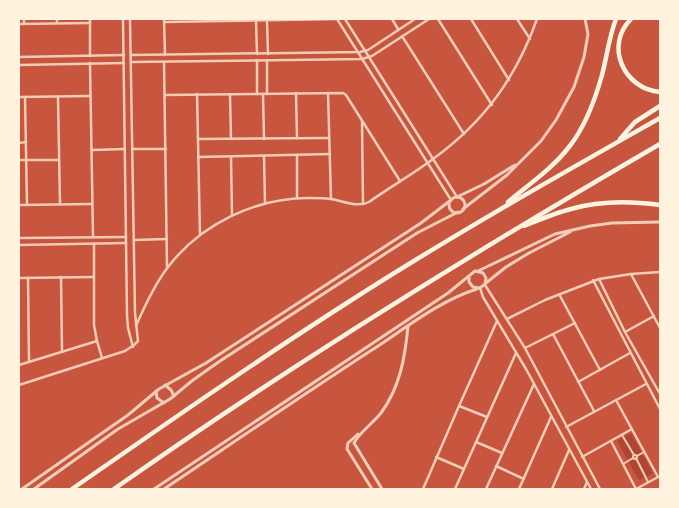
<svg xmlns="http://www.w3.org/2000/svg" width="679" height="508" font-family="Quicksand,sans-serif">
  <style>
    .green { fill: #ae4732 }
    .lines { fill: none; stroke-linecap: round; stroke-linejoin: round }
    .pedestrian { stroke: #f1ccb7; stroke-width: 2 }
    .minor { stroke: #f1ccb7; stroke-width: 2.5 }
    .tertiary { stroke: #f1ccb7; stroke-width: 3 }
    .motorway { stroke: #fff3e0; stroke-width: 4.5 }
  </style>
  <rect width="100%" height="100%" fill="#c8553d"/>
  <!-- green -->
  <polygon class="green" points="631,433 653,473 639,480 617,441"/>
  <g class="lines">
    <!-- pedestrian -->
    <g class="pedestrian">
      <polyline points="622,435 634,455"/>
      <circle cx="635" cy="457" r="2"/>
      <polyline points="637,456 644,452"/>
      <polyline points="636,458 648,482"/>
      <polyline points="623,464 633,458"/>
    </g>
    <!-- minor -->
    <g class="minor">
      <polyline points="24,19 24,24"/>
      <polyline points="57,19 57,23"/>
      <polyline points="90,19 90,56"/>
      <polyline points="123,19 127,315 128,328 133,347"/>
      <polyline points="164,19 165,55"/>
      <polyline points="337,19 451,200"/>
      <polyline points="345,19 457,197"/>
      <polyline points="392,19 398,29"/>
      <polyline points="438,19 492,105"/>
      <polyline points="471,19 509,80"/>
      <polyline points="517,19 530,39"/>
      <polyline points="256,21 257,54"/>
      <polyline points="267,21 268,54"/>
      <polyline points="164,22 337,19"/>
      <polyline points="19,24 90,23"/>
      <polyline points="402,36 464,134"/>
      <polyline points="131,55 360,52 368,50 415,19"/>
      <polyline points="19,57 124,55"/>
      <polyline points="257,60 257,94"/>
      <polyline points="267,60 267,94"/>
      <polyline points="131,62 362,59 372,56 429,19"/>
      <polyline points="164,62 167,267"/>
      <polyline points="90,63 93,237"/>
      <polyline points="19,65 124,63"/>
      <polyline points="296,93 297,138"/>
      <polyline points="328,93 331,199"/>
      <polyline points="197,94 200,235"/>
      <polyline points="230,94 231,139"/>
      <polyline points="263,94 264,139"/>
      <polyline points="165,95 343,93 346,95 400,181"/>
      <polyline points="19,97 90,96"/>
      <polyline points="25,97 27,205"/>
      <polyline points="58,97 60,204"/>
      <polyline points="362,121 363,204"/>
      <polyline points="198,139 329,138"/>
      <polyline points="19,143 26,142"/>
      <polyline points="132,149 166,149"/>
      <polyline points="92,150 125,149"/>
      <polyline points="264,156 265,203"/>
      <polyline points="198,157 330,154"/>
      <polyline points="231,157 232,215"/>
      <polyline points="19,160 59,160"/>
      <polyline points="297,198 297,155"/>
      <polyline points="19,205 92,204"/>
      <polyline points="19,238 126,237"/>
      <polyline points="134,240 167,239"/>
      <polyline points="94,244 94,325 97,341 102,358"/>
      <polyline points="19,245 126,243"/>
      <polyline points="631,274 660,328"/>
      <polyline points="61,277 62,352"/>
      <polyline points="19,278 94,277"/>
      <polyline points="28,278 29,362"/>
      <polyline points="599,279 625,332 660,394"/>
      <polyline points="593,280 660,409"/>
      <polyline points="485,285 525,348 600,489"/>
      <polyline points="480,288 483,297 526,369 591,489"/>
      <polyline points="559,294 600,370"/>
      <polyline points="507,319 545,300 599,279 631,274 660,272"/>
      <path d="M136,326c9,-21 19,-42 32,-59 33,-43 87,-69 141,-69 7,0 14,0 22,1 12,2 26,9 38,3 21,-15 44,-28 64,-43 51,-37 83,-81 104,-140"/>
      <polyline points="625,332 654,316"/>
      <polyline points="553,334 594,411"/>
      <polyline points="525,348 575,323"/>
      <polyline points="19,365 97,341"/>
      <polyline points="578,382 630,353"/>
      <polyline points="19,385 125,351 134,345 138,341 135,313 130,19"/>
      <polyline points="616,400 658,477"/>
      <polyline points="459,406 487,417"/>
      <polyline points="566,427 646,384"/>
      <polyline points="611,441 636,489"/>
      <polyline points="476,442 502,453"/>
      <polyline points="436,457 464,469"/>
      <polyline points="582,457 632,429"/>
      <polyline points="496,466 524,479"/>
      <polyline points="423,489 459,406 497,321"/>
      <polyline points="455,489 516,353"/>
      <polyline points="486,489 534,384"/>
      <polyline points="519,489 551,417"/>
      <polyline points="552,489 569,450"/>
      <polyline points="584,489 587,482"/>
      <polyline points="636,489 660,476"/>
    </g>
    <!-- tertiary -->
    <g class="tertiary">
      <polyline points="457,197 484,184 515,165"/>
      <circle cx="457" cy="205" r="8"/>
      <polyline points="463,209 507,175 541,141 556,120 574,87 584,57 588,34 585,19"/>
      <polyline points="478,271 555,234 590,226 612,223 660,222"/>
      <polyline points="486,283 506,267 529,253 570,232"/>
      <polyline points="165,385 171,390 174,396"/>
      <polyline points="156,391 157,398 164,403"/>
      <polyline points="358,434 348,443 347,449 372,489"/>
      <polyline points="22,489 128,415 159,389 206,363 421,223 451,200"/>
      <polyline points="34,489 118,429 170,399 193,380 220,361 417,233 458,212"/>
      <polyline points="154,489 448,293 475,271 483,273 486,278 485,284 480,288 473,287 469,282 469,277"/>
      <path d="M164,489c70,-47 140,-95 211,-141 32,-21 66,-48 102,-59"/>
      <path d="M382,489l-28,-46c5,-10 19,-20 27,-30 19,-26 24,-55 27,-87"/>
    </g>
    <!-- motorway -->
    <g class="motorway">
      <path d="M631,19c-27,27 -7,70 29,73"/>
      <polyline points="620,139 635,122 660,106"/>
      <path d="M508,202c20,-17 44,-33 61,-55 16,-20 26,-47 33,-72 5,-19 7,-38 14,-56"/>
      <path d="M524,226c15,-6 31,-13 47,-17 27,-8 60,-8 89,-4"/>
      <path d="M72,489c92,-64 184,-128 278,-188 101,-65 206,-124 310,-183"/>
      <path d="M114,489c176,-124 360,-237 546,-345"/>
    </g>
  </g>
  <!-- border -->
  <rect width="679" height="508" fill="none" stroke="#fff3e0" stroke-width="40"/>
</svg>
